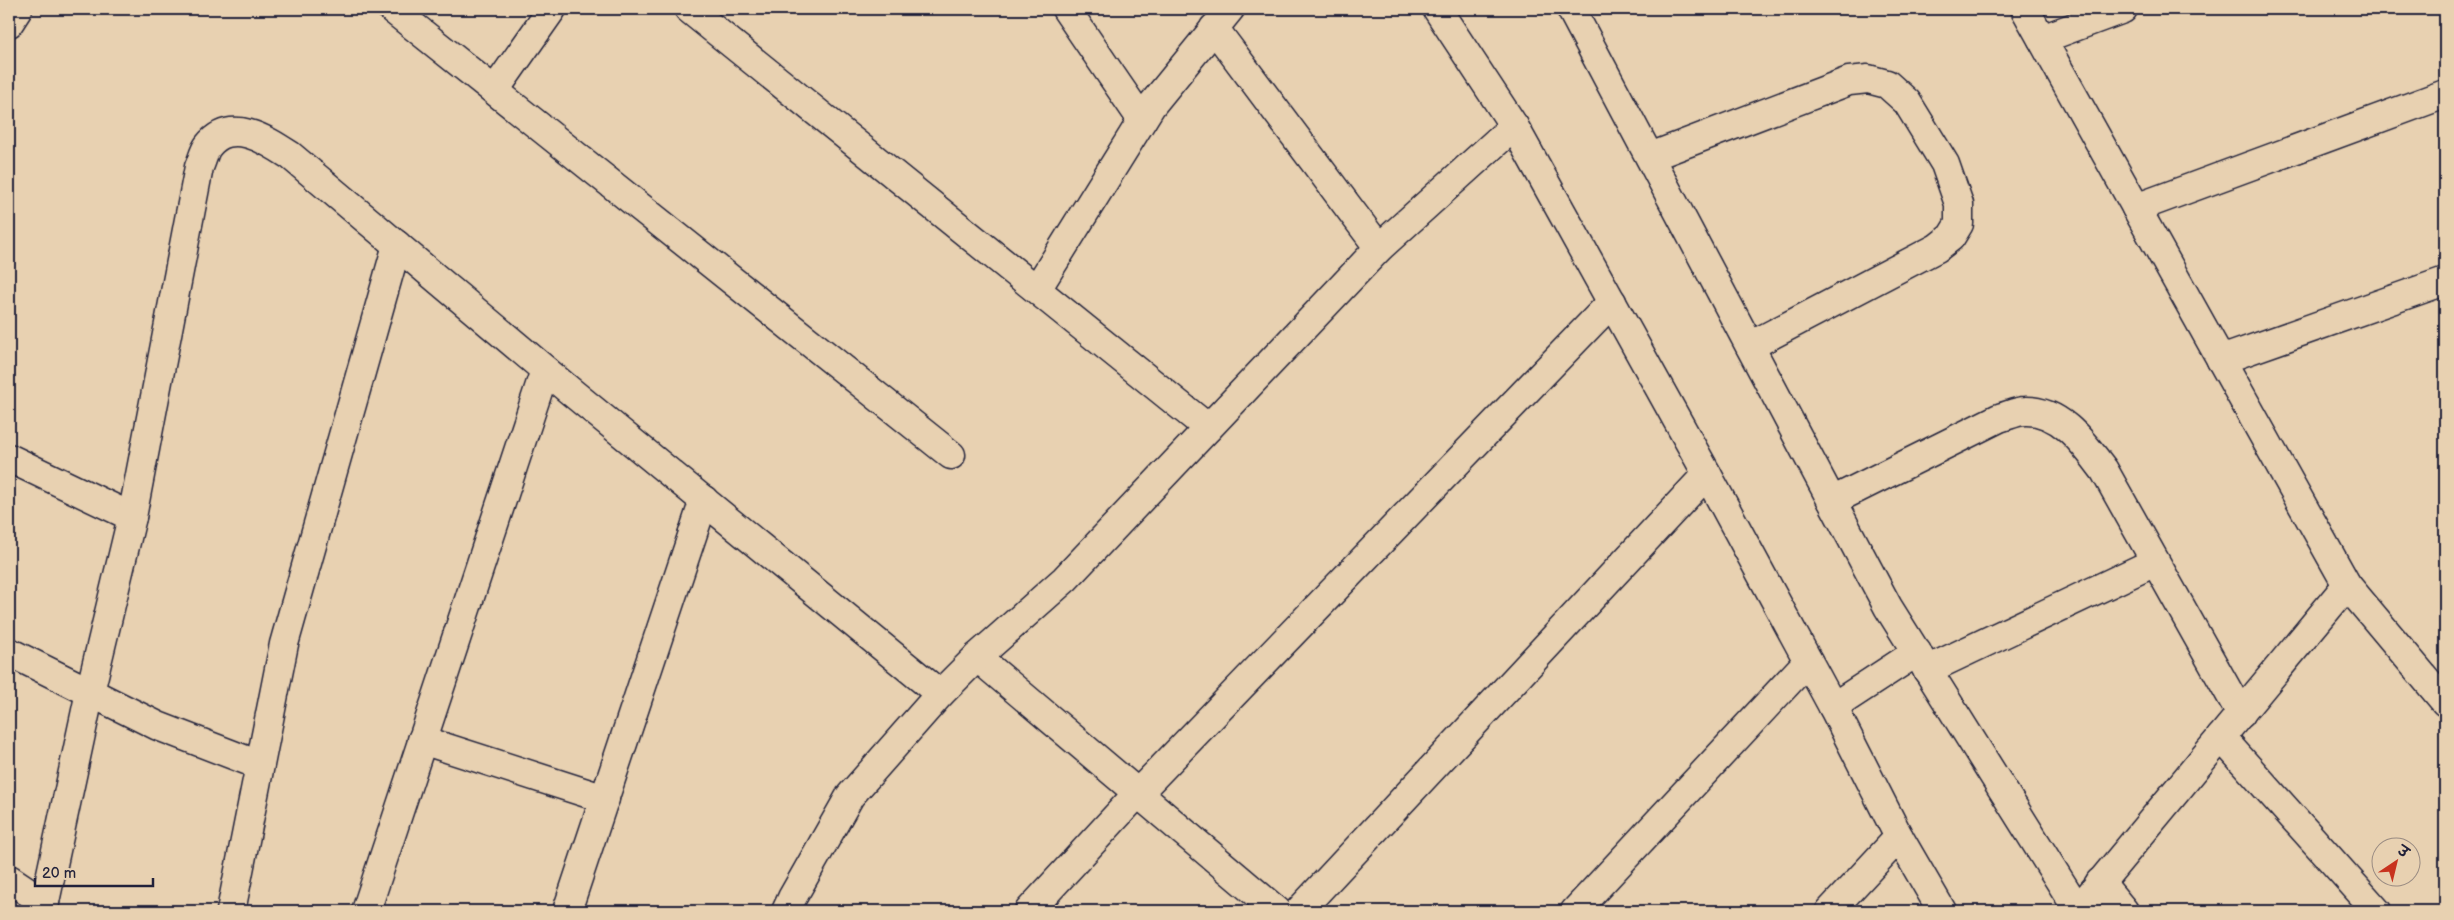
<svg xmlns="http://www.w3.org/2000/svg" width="2454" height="920" font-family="'Balsamiq Sans','Playpen Sans Deva',sans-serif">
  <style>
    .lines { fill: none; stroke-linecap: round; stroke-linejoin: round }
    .minor-casing { stroke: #22223b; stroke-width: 31 }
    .primary-casing { stroke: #22223b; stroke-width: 31 }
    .minor { stroke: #e8d1b1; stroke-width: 28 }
    .primary { stroke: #e8d1b1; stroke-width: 28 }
  </style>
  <rect width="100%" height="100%" fill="#e8d1b1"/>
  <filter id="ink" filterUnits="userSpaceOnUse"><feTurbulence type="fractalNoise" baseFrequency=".02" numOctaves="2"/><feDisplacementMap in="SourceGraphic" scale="10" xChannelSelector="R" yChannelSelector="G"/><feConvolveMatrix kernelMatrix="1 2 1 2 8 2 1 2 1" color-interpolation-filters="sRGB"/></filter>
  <g filter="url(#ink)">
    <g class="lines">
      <defs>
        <g id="minor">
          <polyline points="392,9 951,455"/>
          <polyline points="689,9 1208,428"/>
          <polyline points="1066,9 1142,120"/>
          <polyline points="1437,9 1514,126 1707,474 1833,707 1899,837 1942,911"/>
          <polyline points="1571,9 1888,607 2078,910"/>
          <polyline points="2025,9 2347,585 2445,702"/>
          <polyline points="1214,28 1379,248"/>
          <polyline points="2042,39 2123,9"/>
          <polyline points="495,90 552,9"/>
          <polyline points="1650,157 1849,81 1868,79 1887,84 1907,102 1945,164 1959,204 1959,224 1951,237 1937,248 1750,346"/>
          <polyline points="2136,208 2445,94"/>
          <polyline points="1037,289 1151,106 1230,9"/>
          <polyline points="2221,360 2445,281"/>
          <polyline points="9,458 132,517"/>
          <path d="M1832,501l167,-83c8,-2 18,-7 26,-7 36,-1 59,33 79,59l137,244"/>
          <polyline points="9,652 158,726 259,765"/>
          <polyline points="977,657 1277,911"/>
          <polyline points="1927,670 2155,562"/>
          <polyline points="1833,707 1917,652"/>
          <polyline points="2221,737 2377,911"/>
          <polyline points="422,740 605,799"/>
          <polyline points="9,879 45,903"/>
          <polyline points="2100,882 2124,911"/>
          <path d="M43,911l47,-219 42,-175 67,-350c3,-6 5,-16 9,-21 24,-30 60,-5 83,10l278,234 371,304"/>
          <polyline points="231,911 284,644 397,245"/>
          <polyline points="366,911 545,370"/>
          <polyline points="567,911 704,500"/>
          <polyline points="786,911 792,898 850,796 940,694 977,657 1065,579 1379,248 1514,126"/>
          <polyline points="1029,911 1137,794 1612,302"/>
          <polyline points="1299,911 1707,474"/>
          <polyline points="1575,911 1808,661"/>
          <polyline points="1830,911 1899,837"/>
          <polyline points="2077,911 2347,585"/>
        </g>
        <polyline id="primary" points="9,23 18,9"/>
      </defs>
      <!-- minor casing -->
      <use href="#minor" class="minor-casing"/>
      <!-- primary casing -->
      <use href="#primary" class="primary-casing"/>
      <!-- minor -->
      <use href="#minor" class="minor"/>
      <!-- primary -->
      <use href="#primary" class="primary"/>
    </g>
  </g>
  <!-- margin -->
  <rect width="2454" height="920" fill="none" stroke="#e8d1b1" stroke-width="30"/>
  <rect x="15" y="15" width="2424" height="890" fill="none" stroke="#22223b" stroke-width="2" filter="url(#ink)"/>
  <!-- north arrow -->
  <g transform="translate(2396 862) rotate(35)"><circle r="24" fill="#e8d1b1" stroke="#998b82"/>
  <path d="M0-4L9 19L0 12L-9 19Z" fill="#c8321e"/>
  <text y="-8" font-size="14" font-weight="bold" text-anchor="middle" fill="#22223b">उ</text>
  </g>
  <!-- scale -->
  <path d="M35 878v8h118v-8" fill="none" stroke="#22223b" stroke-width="2.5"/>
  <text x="42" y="878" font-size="15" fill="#22223b" stroke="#e8d1b1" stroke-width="4" paint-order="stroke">20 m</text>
</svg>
